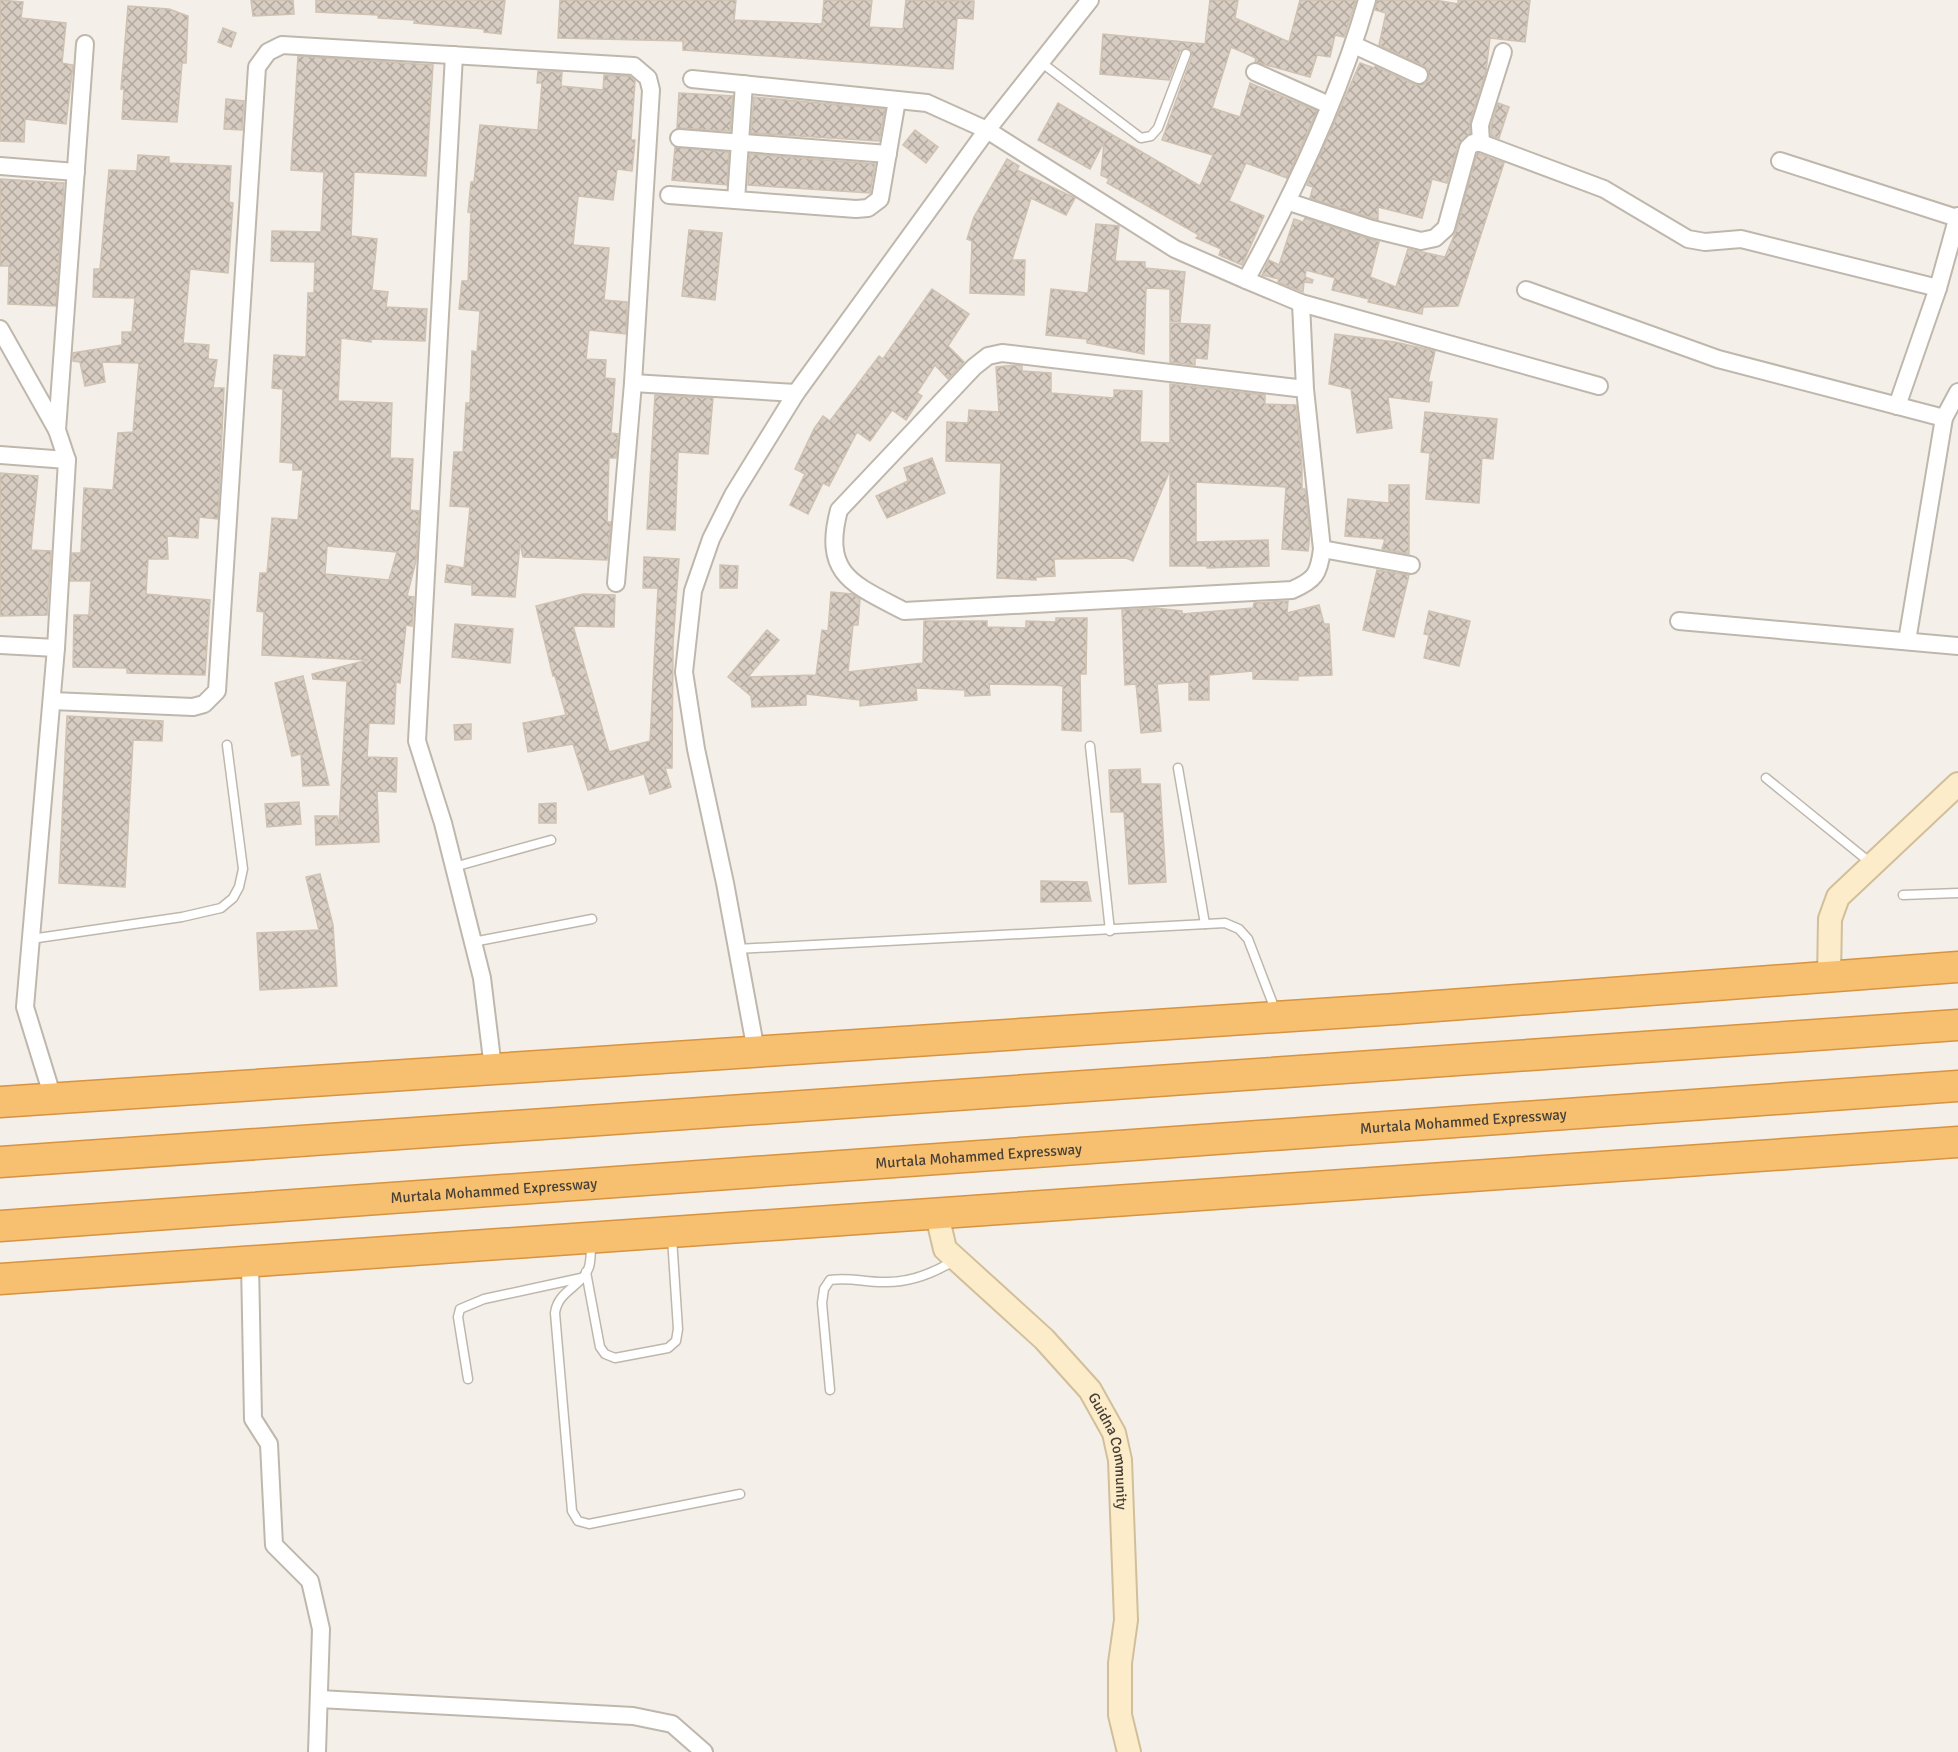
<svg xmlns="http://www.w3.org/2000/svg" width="1958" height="1752" font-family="Signika,sans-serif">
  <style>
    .building { fill: url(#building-cross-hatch); stroke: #cfc2b2; stroke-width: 1.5; fill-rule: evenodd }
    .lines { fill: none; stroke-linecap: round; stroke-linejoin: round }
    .lane-casing { stroke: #bfb7ac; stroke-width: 11 }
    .street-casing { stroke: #bfb7ac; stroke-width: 20 }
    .secondary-casing { stroke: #d1bf9a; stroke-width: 26 }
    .highway-casing { stroke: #d79340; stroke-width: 33 }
    .lane { stroke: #fff; stroke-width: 8 }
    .street { stroke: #fff; stroke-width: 16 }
    .secondary { stroke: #fcecca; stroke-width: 22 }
    .highway { stroke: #f7c070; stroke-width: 30 }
    .labels { text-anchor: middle; stroke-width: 5; stroke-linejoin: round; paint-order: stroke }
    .street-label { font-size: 15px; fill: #474038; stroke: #fff }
  </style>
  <defs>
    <pattern id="building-cross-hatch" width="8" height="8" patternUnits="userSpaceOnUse" patternTransform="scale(1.5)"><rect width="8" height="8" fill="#d8cdc2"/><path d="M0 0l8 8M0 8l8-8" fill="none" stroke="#b1a89f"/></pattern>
  </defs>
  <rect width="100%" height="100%" fill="#f4f0e9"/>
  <!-- building -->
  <g class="building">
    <polygon points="0,0 23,2 21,18 66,23 62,63 73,65 66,124 25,119 24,142 0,141"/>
    <polygon points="251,0 293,0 294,14 253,16"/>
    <polygon points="316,0 505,0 501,34 484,32 484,29 414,23 415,20 378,18 378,15 316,12"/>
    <polygon points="560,0 736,0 734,20 822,24 824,0 872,0 869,27 903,29 906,0 974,1 973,19 957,18 953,69 683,50 683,41 558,38"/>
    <polygon points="1210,0 1238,0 1235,18 1289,42 1300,0 1356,0 1344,37 1335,35 1330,57 1317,55 1310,77 1255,62 1256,58 1231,47 1212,108 1240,117 1250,83 1317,111 1287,178 1246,163 1229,201 1264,216 1242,265 1219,255 1221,249 1196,238 1199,235 1107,183 1109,179 1101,175 1104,142 1090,169 1038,140 1058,103 1200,186 1213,155 1162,140 1192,56 1191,50 1186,48 1180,51 1169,80 1100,74 1103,34 1205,44"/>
    <polygon points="1377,0 1435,0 1458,4 1458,0 1530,0 1525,42 1490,38 1486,71 1470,122 1470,134 1458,145 1447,183 1432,179 1422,218 1378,207 1378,220 1375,219 1310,198 1313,187 1307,185 1360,63 1374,68 1375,66 1415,85 1425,84 1429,79 1428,69 1424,66 1379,45 1386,13 1375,10"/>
    <polygon points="128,6 169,9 188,16 186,63 182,63 177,122 122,119 124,89 121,89"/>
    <polygon points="223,28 236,33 231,47 218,42"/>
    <path d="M298,56l135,9 -7,111 -72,-4 -3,64 26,3 -5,51 16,2 -2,15 41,2 -2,32 -54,-2v3l-30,-4 -3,63 54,2 -2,55 23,1 -3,51 9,1 -3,50 -9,35 7,1 -2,29 -6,-1 -6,58 -4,-1 -2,42 -25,-1 -2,34 30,1 -1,34 -19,-1 2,51 -63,3 -1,-29h22l2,10 8,-145 -34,-2 -1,-5 56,-14 -106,-5 2,-43 -7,-1 3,-38h7l5,-55 26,2 5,-50h-10v-7l-13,-1 3,-73 -11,-1 2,-33 32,2 2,-64h6l1,-31 -44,-1 1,-30 49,1 3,-60 -33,-2zM327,546l70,6 -8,28 -64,-6z"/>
    <polygon points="538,71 562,72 561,86 603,90 604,75 630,76 635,81 631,140 635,140 632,171 617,169 613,200 578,196 573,245 609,248 604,300 627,302 626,334 589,330 586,359 606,360 605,378 615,379 611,433 618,434 616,458 609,458 607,522 611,522 607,560 523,557 520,543 515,597 472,595 472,585 445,582 447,565 464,568 470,507 450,506 454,452 463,452 466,403 470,403 472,351 477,352 480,311 459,309 462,281 468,281 471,213 468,212 471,182 474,182 480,125 538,130 542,83 537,83"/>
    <polygon points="679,93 733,96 730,131 677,128"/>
    <polygon points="754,97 885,109 879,141 751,133"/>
    <polygon points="226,99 244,101 242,130 224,129"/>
    <polygon points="1498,103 1509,107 1499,138 1491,136 1491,126"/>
    <polygon points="915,130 938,147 926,163 903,145"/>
    <polygon points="675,147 729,152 727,185 672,180"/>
    <polygon points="1477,153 1504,163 1458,306 1423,307 1422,314 1368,302 1369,299 1332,290 1335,278 1306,270 1305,277 1313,280 1312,283 1304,282 1303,292 1278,282 1279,279 1262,275 1269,260 1279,265 1294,219 1303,222 1305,218 1379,242 1370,277 1396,287 1408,249 1445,257 1456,231"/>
    <polygon points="750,154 875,164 870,193 748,185"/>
    <polygon points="138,155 169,157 169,163 231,166 229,202 233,203 228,273 190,269 183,343 209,345 208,359 217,360 213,388 224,388 218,519 199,517 198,538 167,536 168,559 148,559 146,594 210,600 205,675 127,673 127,668 73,667 74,615 89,615 91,581 70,581 72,553 81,553 84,488 113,490 118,433 133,432 139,363 102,362 105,382 85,386 80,362 73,361 73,353 122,345 122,332 132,332 135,298 93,297 94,269 100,269 109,170 137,171"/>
    <polygon points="1007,159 1019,166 1017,170 1075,198 1066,215 1031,198 1012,260 1025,260 1024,295 970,293 972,241 967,239 974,217"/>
    <polygon points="0,179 64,183 56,306 8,304 9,266 0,266"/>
    <polygon points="1096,224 1119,226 1115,261 1145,262 1145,268 1185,272 1180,322 1170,321 1170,289 1146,288 1144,354 1087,343 1087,339 1046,335 1051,289 1088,293"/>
    <polygon points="689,230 722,233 715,300 682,296"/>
    <polygon points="932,289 969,314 948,346 964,362 948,379 935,365 917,393 922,396 906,420 892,410 870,441 857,432 829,486 823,483 808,514 790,505 805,474 795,469 814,429 823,416 830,421 879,356 883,359"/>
    <polygon points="1170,323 1210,325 1207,359 1195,358 1195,365 1170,362"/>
    <polygon points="1335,334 1395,342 1435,351 1428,382 1432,382 1429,402 1388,397 1392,428 1357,433 1351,389 1329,384"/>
    <polygon points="1016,365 1022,366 1022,371 1051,373 1051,393 1114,398 1114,390 1142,391 1140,442 1170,443 1170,384 1265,395 1265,404 1296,405 1302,465 1302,489 1305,489 1310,532 1308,551 1282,549 1286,487 1196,482 1196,542 1268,540 1269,566 1207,568 1207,566 1170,566 1170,470 1133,561 1126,558 1054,559 1055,576 1036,577 1036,580 997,578 1001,463 946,461 947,422 968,423 969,410 999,412 996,367"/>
    <polygon points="655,395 713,398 708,454 678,452 675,530 647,529"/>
    <polygon points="1425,412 1497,419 1493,459 1482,458 1479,503 1426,499 1430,453 1421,452"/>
    <polygon points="932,458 945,493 887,518 876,496 908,481 904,468"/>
    <polygon points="0,473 38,476 31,550 51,551 47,615 0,616"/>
    <polygon points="1389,485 1409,485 1409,554 1382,549 1385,539 1345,536 1348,499 1389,503"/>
    <polygon points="644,557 679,559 673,644 672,768 665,768 671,787 650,794 644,774 588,790 573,744 528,752 523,723 566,715 555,676 553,676 536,606 583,594 615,595 614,627 573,626 609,752 650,741 658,588 643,588"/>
    <polygon points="720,565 738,566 737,588 720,588"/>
    <polygon points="1377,570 1409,575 1394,637 1363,630"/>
    <polygon points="831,592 852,594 860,599 858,625 853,625 848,672 923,663 924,621 987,621 987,627 1026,628 1026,621 1056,622 1056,618 1087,618 1086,674 1080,674 1081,731 1062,730 1063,686 1055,685 989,684 990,695 965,696 965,690 916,688 917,700 860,706 860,700 806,694 806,705 752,707 751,696 728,677 767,630 779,640 748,677 816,675 822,630 828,631"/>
    <polygon points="1288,601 1287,613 1319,605 1324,624 1329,624 1332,675 1298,676 1298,680 1253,679 1253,671 1209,675 1209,700 1189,700 1189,682 1157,684 1161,731 1141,733 1136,684 1125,685 1122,610 1155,608 1182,611 1182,614 1253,608 1254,603"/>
    <polygon points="1429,611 1470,621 1459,666 1424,658 1429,635 1424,634"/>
    <polygon points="455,624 513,629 510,663 452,657"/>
    <polygon points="303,676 329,785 303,786 301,754 292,756 275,683"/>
    <polygon points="67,716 163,721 162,741 133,740 125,887 59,883"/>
    <polygon points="471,724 471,739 455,740 454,725"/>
    <polygon points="1140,769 1141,784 1160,784 1166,882 1129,884 1124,812 1111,812 1109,770"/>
    <polygon points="299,802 301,824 267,827 265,804"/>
    <polygon points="556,803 556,823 539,823 539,804"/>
    <polygon points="320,874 333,925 337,986 260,990 257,933 319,930 306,877"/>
    <polygon points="1041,881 1087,882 1091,901 1041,902"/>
  </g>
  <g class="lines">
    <defs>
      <g id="lane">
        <polyline points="1042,63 1141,138 1151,136 1158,128 1186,54"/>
        <polyline points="1090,746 1110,931"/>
        <polyline points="1178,768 1205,924"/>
        <polyline points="1766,778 1872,864"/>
        <polyline points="454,867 551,840"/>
        <polyline points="1903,895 1958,893"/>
        <polyline points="31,939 182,917 221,908 233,898 239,887 243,869 227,745"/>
        <polyline points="473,942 592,919"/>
        <polyline points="737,949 1225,923 1239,929 1248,939 1276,1012"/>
        <path d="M591,1243c0,8 0,17 -2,24 -7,20 -31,23 -34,46l17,198 6,10 11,3 151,-30"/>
        <polyline points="586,1272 600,1347 605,1354 615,1358 668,1348 676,1341 678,1329 672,1238"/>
        <polyline points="468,1379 458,1317 460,1309 484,1299 581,1278"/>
        <path d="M830,1390l-8,-87 2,-14 6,-9c19,-3 34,2 53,2 26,1 51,-9 72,-22"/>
      </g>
      <g id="street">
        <polyline points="1354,45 1419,75"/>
        <polyline points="454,55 417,741 443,823 482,978 493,1068"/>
        <polyline points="1255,72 1329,105"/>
        <polyline points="692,79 927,103 987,130 1175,249 1246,280 1301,303 1599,386"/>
        <polyline points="679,138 888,154"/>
        <polyline points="1481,143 1480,125 1503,52"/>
        <polyline points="1780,161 1957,218"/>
        <polyline points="0,166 76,172"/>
        <polyline points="669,195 856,209 868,208 880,199 897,100"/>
        <polyline points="736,200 744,84"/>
        <polyline points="1289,202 1372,229 1421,241 1435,238 1446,228 1468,148 1473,143 1481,143 1604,189 1688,239 1705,242 1741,239 1938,288"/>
        <path d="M1246,280c49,-89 93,-182 121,-280"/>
        <polyline points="1526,290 1718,359 1944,418 1907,641"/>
        <path d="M1301,303l4,86 17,160c-3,25 -7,31 -30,41l-388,21c-51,-27 -82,-36 -65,-101l135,-143 14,-11 14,-3 303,36"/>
        <polyline points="0,329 57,430"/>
        <polyline points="633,383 796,393"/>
        <polyline points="1897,406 1938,288 1958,216"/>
        <polyline points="1944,418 1958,392"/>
        <polyline points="0,455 67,460"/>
        <polyline points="1322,549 1411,565"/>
        <polyline points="1679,621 1958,646"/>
        <polyline points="0,645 56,648"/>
        <polyline points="52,701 193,707 204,704 217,691 257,67 268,52 282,45 634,66 648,78 651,90 633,383 616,583"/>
        <polyline points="756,1051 725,883 696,749 684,672 693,591 711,539 733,495 796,393 987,130 1090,0"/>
        <polyline points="53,1098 25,1007 56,648 67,460 57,430 85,44"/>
        <polyline points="250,1263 253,1419 269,1444 274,1545 310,1581 321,1629 317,1752"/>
        <polyline points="319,1699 633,1716 672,1724 704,1752"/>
      </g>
      <g id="secondary">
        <polyline points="1829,977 1830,919 1838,897 1958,784"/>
        <path id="s1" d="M937,1215l8,34 99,90 46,51 24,43 6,27 6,160 -6,43v52l9,37"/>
      </g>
      <g id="highway">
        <polyline points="0,1102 1396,1009 1958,967"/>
        <polyline points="0,1162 1958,1025"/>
        <path id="s2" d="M0,1226l1958,-140"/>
        <polyline points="0,1279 1958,1142"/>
      </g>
    </defs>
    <!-- lane casing -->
    <use href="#lane" class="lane-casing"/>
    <!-- street casing -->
    <use href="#street" class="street-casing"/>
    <!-- secondary casing -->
    <use href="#secondary" class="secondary-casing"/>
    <!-- highway casing -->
    <use href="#highway" class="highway-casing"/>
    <!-- lane -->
    <use href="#lane" class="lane"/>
    <!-- street -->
    <use href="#street" class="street"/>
    <!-- secondary -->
    <use href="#secondary" class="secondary"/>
    <!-- highway -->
    <use href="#highway" class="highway"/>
  </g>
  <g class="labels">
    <!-- street labels -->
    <g class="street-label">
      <text dy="5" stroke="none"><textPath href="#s2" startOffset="1467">Murtala Mohammed Expressway</textPath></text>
      <text dy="5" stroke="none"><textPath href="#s2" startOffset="981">Murtala Mohammed Expressway</textPath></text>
      <text dy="5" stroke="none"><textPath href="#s2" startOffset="495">Murtala Mohammed Expressway</textPath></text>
      <text dy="5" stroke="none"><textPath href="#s1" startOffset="303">Guidna Community</textPath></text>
    </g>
  </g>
</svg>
